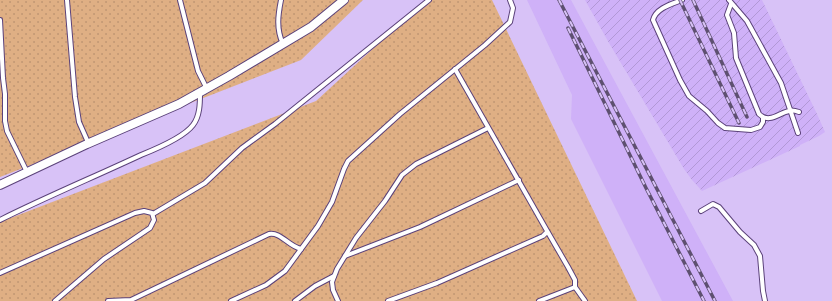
<svg xmlns="http://www.w3.org/2000/svg" width="832" height="301" font-family="Raleway,sans-serif">
  <style>
    .built { fill: #cfb1f8 }
    .industrial { fill: url(#industrial-furrows) }
    .garden { fill: url(#garden-dots) }
    .lines { fill: none; stroke-linecap: round; stroke-linejoin: round }
    .service-casing { stroke: #5b427a; stroke-width: 6 }
    .minor-casing { stroke: #5b427a; stroke-width: 10 }
    .service { stroke: #fff; stroke-width: 4 }
    .minor { stroke: #fff; stroke-width: 8 }
    .rail-casing { stroke: #5e5070; stroke-width: 3.5 }
    .rail { stroke: #d8c2f7; stroke-width: 2; stroke-dasharray: 6; stroke-linecap: butt }
  </style>
  <defs>
    <pattern id="industrial-furrows" width="10" height="10" patternUnits="userSpaceOnUse"><rect width="10" height="10" fill="#cfb1f8"/><path d="M-1 1l2-2M0 10L10 0M9 11l2-2" fill="none" stroke="#b298d6"/></pattern>
    <pattern id="garden-dots" width="8" height="8" patternUnits="userSpaceOnUse"><rect width="8" height="8" fill="#dfaf84"/><path d="M2 2h.1M6 6h.1" fill="none" stroke="#c09673" stroke-width="1.8" stroke-linecap="round"/></pattern>
  </defs>
  <rect width="100%" height="100%" fill="#d8c2f7"/>
  <!-- built -->
  <polygon class="built" points="527,0 571,0 733,301 662,301 571,119 572,95"/>
  <!-- industrial -->
  <polygon class="industrial" points="585,0 762,0 817,114 825,132 819,136 800,145 800,146 702,191 692,180 684,169 609,43"/>
  <!-- garden -->
  <g class="garden">
    <polygon points="0,0 363,0 301,60 0,177"/>
    <polygon points="426,0 492,0 637,301 0,301 0,222 316,101"/>
  </g>
  <g class="lines">
    <defs>
      <g id="service">
        <polyline points="67,0 75,97 79,122 87,140 87,144"/>
        <polyline points="180,0 198,71 207,89"/>
        <path d="M281,0c-3,15 -5,29 2,44"/>
        <path d="M682,0c-10,4 -26,8 -29,20l27,60 9,16 18,15 11,12 7,5 26,2 9,-3 3,-5v-4"/>
        <polyline points="729,0 747,21 781,83 798,133"/>
        <path d="M731,4l-4,11 7,18 2,25 23,56c10,10 20,-1 30,-3 3,-1 7,0 10,1"/>
        <polyline points="0,20 3,78 5,94 5,121 7,131 27,172"/>
        <polyline points="455,69 546,229 568,267 575,280 575,287 585,301"/>
        <polyline points="701,211 713,204 719,207 740,232 754,245 760,256 763,291 765,301"/>
        <polyline points="153,214 205,183 242,148 275,124 429,0"/>
        <path d="M0,220c46,-23 94,-43 141,-65 15,-6 43,-18 52,-30 7,-9 7,-22 7,-32"/>
        <polyline points="345,256 420,227 519,180"/>
        <polyline points="0,273 135,213 144,211 152,213 154,220 150,228 104,259 55,301"/>
        <path d="M108,301l23,-1 138,-66c12,-2 19,12 32,15"/>
        <polyline points="231,301 266,285 285,271 318,226 332,202 344,169 348,161 400,114 485,45 510,22 513,8 510,0"/>
        <polyline points="295,301 315,286 334,276"/>
        <polyline points="338,301 333,290 332,282 337,269 356,238 385,201 402,175 416,164 488,128"/>
        <polyline points="388,301 437,283 543,236 547,232"/>
        <polyline points="539,301 575,287"/>
      </g>
      <polyline id="minor" points="0,185 87,144 179,104 229,76 311,27 344,0"/>
    </defs>
    <!-- service casing -->
    <use href="#service" class="service-casing"/>
    <!-- minor casing -->
    <use href="#minor" class="minor-casing"/>
    <!-- service -->
    <use href="#service" class="service"/>
    <!-- minor -->
    <use href="#minor" class="minor"/>
    <defs>
      <g id="rail">
        <polyline points="559,0 715,301"/>
        <polyline points="680,0 739,123"/>
        <polyline points="693,0 747,117"/>
        <polyline points="568,28 646,188 704,301"/>
      </g>
    </defs>
    <!-- rail casing -->
    <use href="#rail" class="rail-casing"/>
    <!-- rail -->
    <use href="#rail" class="rail"/>
  </g>
</svg>
